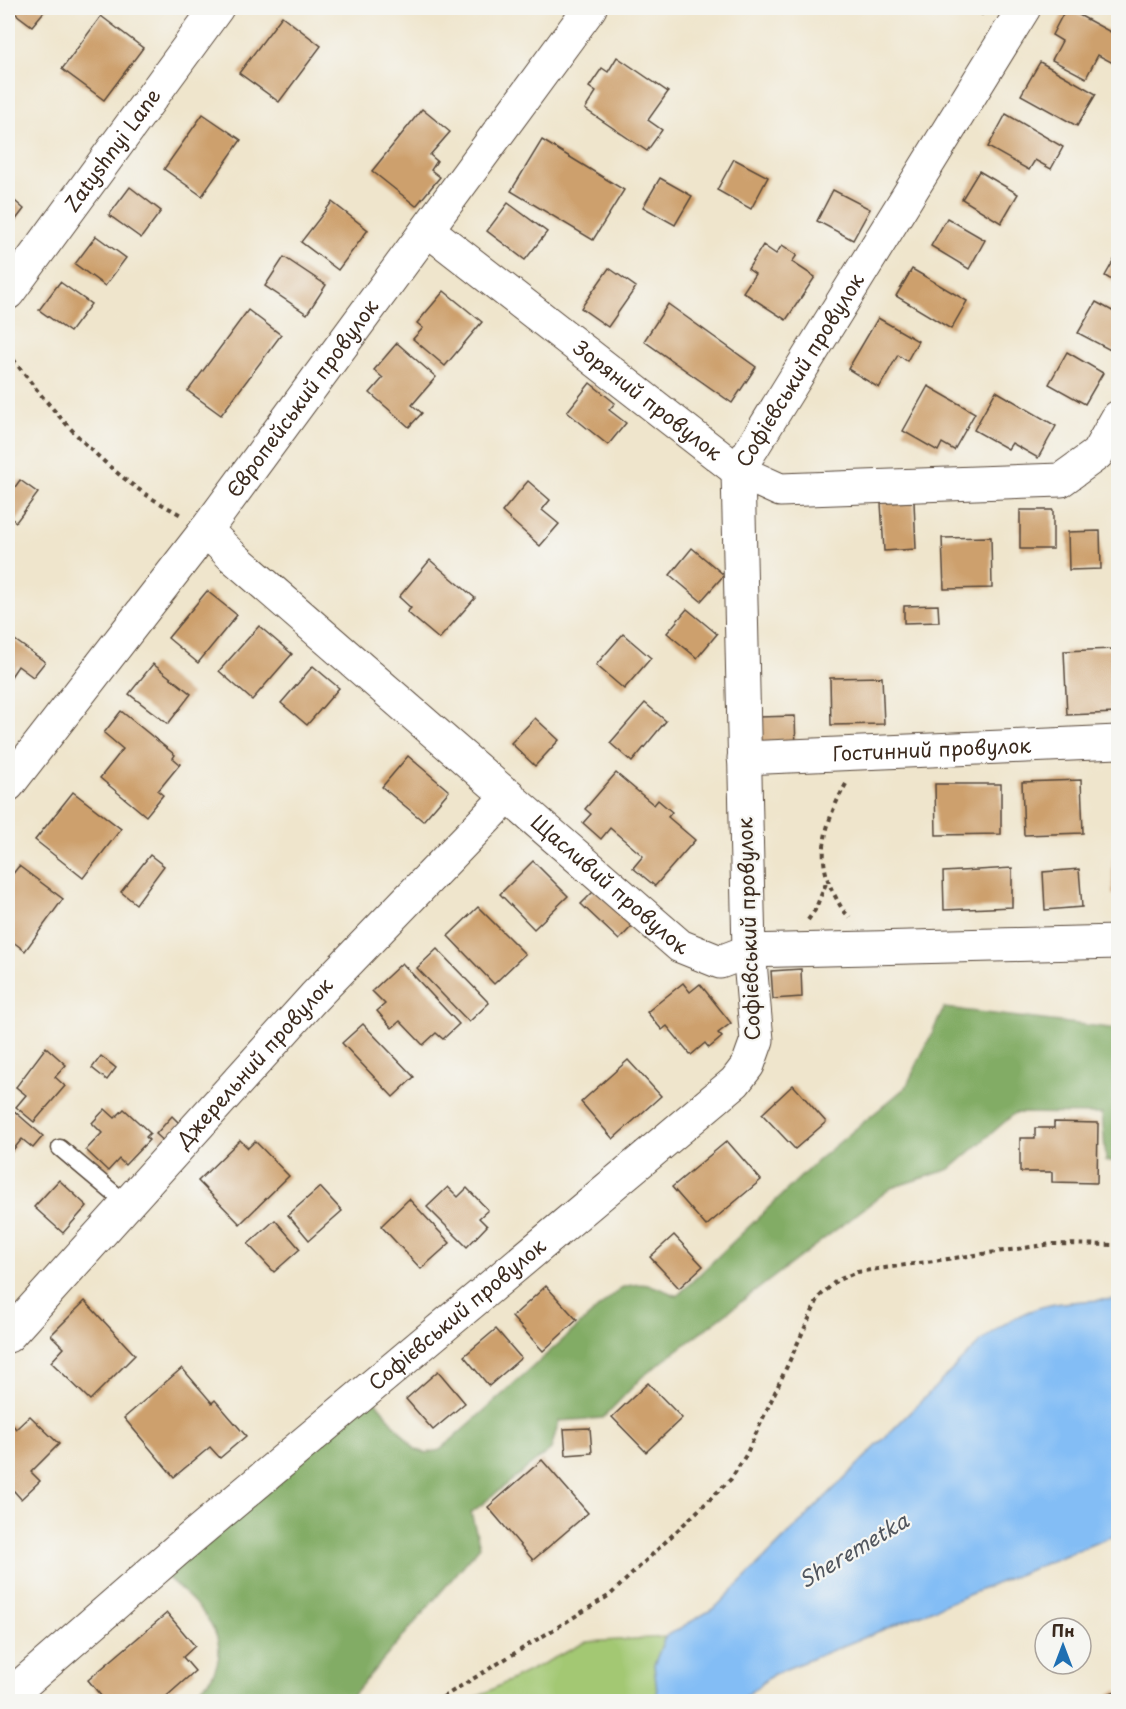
<svg xmlns="http://www.w3.org/2000/svg" width="1126" height="1709" font-family="'Playpen Sans',sans-serif">
  <style>
    .green { fill: #a3c873; stroke: #6f7948; stroke-width: 1.5 }
    .forest { fill: #82ac65; stroke: #5e6b42; stroke-width: 1.5 }
    .water { fill: #83bdf5; stroke: #5f748a; stroke-width: 1.5 }
    .building { fill: #cda06d }
    .lines { fill: none; stroke-linecap: round; stroke-linejoin: round }
    .lane-casing { stroke: #564638; stroke-width: 19 }
    .street-casing { stroke: #564638; stroke-width: 35 }
    .path { stroke: #564638; stroke-width: 4; stroke-dasharray: 4.5 4.5; stroke-linecap: butt }
    .lane { stroke: #fff; stroke-width: 16 }
    .street { stroke: #fff; stroke-width: 33 }
    .labels { text-anchor: middle; stroke-width: 4.5; stroke-linejoin: round; paint-order: stroke }
    .street-label { font-size: 20px; fill: #3b2a1e; stroke: #f6f6f2 }
    .water-label { font-size: 21px; font-style: italic; fill: #51565e; stroke: #f6f6f2 }
  </style>
  <rect width="100%" height="100%" fill="#f6f6f2"/>
  <filter id="ink" filterUnits="userSpaceOnUse"><feTurbulence type="fractalNoise" baseFrequency=".0167" numOctaves="2"/><feDisplacementMap in="SourceGraphic" scale="12" xChannelSelector="R" yChannelSelector="G"/><feConvolveMatrix kernelMatrix="1 2 1 2 8 2 1 2 1" color-interpolation-filters="sRGB"/></filter>
  <filter id="wash" filterUnits="userSpaceOnUse"><feTurbulence type="fractalNoise" baseFrequency=".008" numOctaves="4" result="noise"/><feDisplacementMap in="SourceGraphic" scale="24" xChannelSelector="R" yChannelSelector="G"/><feGaussianBlur stdDeviation="1.35" result="paint"/><feColorMatrix in="noise" values="0 0 0 0 0 0 0 0 0 0 0 0 0 0 0 0 0 1.4 0 .05"/><feComposite in="paint" operator="in"/></filter>
  <g filter="url(#wash)">
    <rect width="100%" height="100%" fill="#efe5cc"/>
    <!-- green -->
    <polygon class="green" points="665,1637 654,1665 659,1701 467,1702 586,1642"/>
    <!-- forest -->
    <path class="forest" d="M944,1008l174,21v132h-12l-4,-47 -87,-1 -65,56 -59,19 -249,189 -39,41 -44,3 -8,28 -80,64 9,33 -132,155h-164c9,-7 21,-15 27,-24 29,-45 -27,-83 -54,-109l210,-177 48,58 11,4 14,-3 181,-162c22,-8 35,-2 56,8l141,-136 88,-73z"/>
    <!-- water -->
    <path class="water" d="M1118,1299v235l-344,140 -35,27 -81,-1 -4,-35 11,-28 51,-30 262,-263c51,-44 77,-41 140,-45z"/>
    <g id="blocks">
      <!-- building -->
      <g class="building">
        <polygon points="8,8 47,8 32,26"/>
        <polygon points="969,8 986,8 982,15"/>
        <polygon points="1066,8 1118,36 1118,52 1113,63 1098,55 1086,78 1052,60 1062,41 1052,35"/>
        <polygon points="101,16 143,48 104,100 62,69"/>
        <polygon points="282,16 321,46 279,102 239,73"/>
        <polygon points="617,57 668,92 648,120 662,130 647,151 585,109 596,92 589,87 602,68 608,72"/>
        <polygon points="1040,62 1096,94 1077,126 1021,95"/>
        <polygon points="422,109 450,132 430,155 437,161 431,170 440,177 416,206 372,171"/>
        <polygon points="203,114 241,140 202,196 164,169"/>
        <polygon points="1006,114 1063,147 1051,169 1035,160 1029,170 988,147"/>
        <polygon points="542,140 624,190 593,240 511,191"/>
        <polygon points="734,159 768,177 751,209 717,190"/>
        <polygon points="979,171 1018,194 1001,223 962,199"/>
        <polygon points="660,178 692,196 675,225 643,207"/>
        <polygon points="130,187 161,211 141,238 109,215"/>
        <polygon points="833,190 870,209 853,240 817,221"/>
        <polygon points="8,195 24,209 8,230"/>
        <polygon points="332,202 368,230 338,270 301,242"/>
        <polygon points="508,203 547,232 525,260 487,231"/>
        <polygon points="947,218 985,240 969,269 931,246"/>
        <polygon points="96,236 126,258 105,286 75,264"/>
        <polygon points="763,245 776,254 782,245 797,255 792,262 815,277 786,320 743,292 755,274 748,269"/>
        <polygon points="1118,253 1118,284 1105,276"/>
        <polygon points="284,257 326,285 307,314 265,286"/>
        <polygon points="609,268 636,287 608,327 581,308"/>
        <polygon points="912,269 967,301 951,329 896,296"/>
        <polygon points="60,282 91,304 70,332 39,310"/>
        <polygon points="444,291 482,322 445,366 413,339 423,328 417,323"/>
        <polygon points="1096,302 1118,314 1118,348 1116,353 1078,333"/>
        <polygon points="668,304 756,367 732,403 644,341"/>
        <polygon points="248,310 281,335 221,415 188,391"/>
        <polygon points="878,318 918,341 907,361 898,355 879,388 848,369"/>
        <polygon points="397,343 436,377 412,405 422,413 409,427 370,393 383,378 374,370"/>
        <polygon points="1067,352 1103,373 1085,404 1049,384"/>
        <polygon points="590,383 615,403 609,410 626,423 608,445 567,412"/>
        <polygon points="928,386 975,413 954,450 942,443 938,451 903,431"/>
        <polygon points="996,391 1056,426 1038,458 1012,443 1008,449 974,430"/>
        <polygon points="20,480 38,493 16,522 8,516 8,497"/>
        <polygon points="528,481 550,500 542,510 559,524 540,546 502,512"/>
        <polygon points="914,502 916,549 884,551 881,503"/>
        <rect x="1020" y="510" width="33" height="39"/>
        <polygon points="1100,531 1101,569 1069,570 1068,532"/>
        <polygon points="991,537 992,588 944,589 942,538"/>
        <polygon points="692,548 724,575 701,601 670,575"/>
        <polygon points="430,560 475,598 439,639 407,612 411,608 399,597"/>
        <polygon points="207,591 237,615 198,663 168,638"/>
        <polygon points="938,605 939,622 904,623 904,606"/>
        <polygon points="687,609 717,634 697,658 667,633"/>
        <polygon points="259,626 292,654 252,700 219,671"/>
        <polygon points="623,634 651,658 624,689 596,665"/>
        <polygon points="8,635 45,662 33,677 18,666 8,681"/>
        <polygon points="1113,649 1116,713 1067,715 1064,651"/>
        <polygon points="153,664 191,694 168,724 129,694"/>
        <polygon points="313,666 339,688 307,725 281,703"/>
        <polygon points="882,677 884,724 831,725 830,678"/>
        <polygon points="645,703 666,721 632,762 610,743"/>
        <polygon points="121,711 175,755 173,758 180,764 158,791 163,795 146,816 100,778 123,749 104,733"/>
        <polygon points="795,716 796,750 759,751 759,717"/>
        <polygon points="535,718 559,740 535,766 511,743"/>
        <polygon points="408,756 449,791 423,821 382,787"/>
        <polygon points="616,773 654,805 658,800 672,812 668,817 695,840 655,886 633,868 643,856 610,828 601,839 583,823 591,814 585,809"/>
        <polygon points="1081,780 1083,833 1024,835 1022,782"/>
        <polygon points="935,784 1001,784 1001,834 936,835"/>
        <polygon points="73,792 121,829 83,878 35,840"/>
        <polygon points="150,855 164,866 136,904 121,892"/>
        <rect x="1112" y="858" width="6" height="37"/>
        <polygon points="533,861 568,896 534,929 500,894"/>
        <polygon points="19,866 63,899 25,951 8,938 8,880"/>
        <polygon points="1012,868 1012,907 944,910 943,872"/>
        <polygon points="1079,869 1082,907 1045,910 1043,872"/>
        <polygon points="596,889 633,925 619,940 581,904"/>
        <polygon points="478,907 525,954 494,984 448,936"/>
        <polygon points="437,949 489,1003 469,1022 417,968"/>
        <polygon points="402,963 459,1024 443,1039 436,1033 423,1045 400,1021 392,1028 377,1011 385,1004 372,991"/>
        <polygon points="801,969 802,997 773,999 771,971"/>
        <polygon points="683,983 690,992 700,984 731,1023 718,1033 722,1037 709,1048 705,1043 691,1055 667,1026 662,1030 647,1012"/>
        <polygon points="363,1024 414,1077 393,1097 342,1043"/>
        <polygon points="46,1047 66,1065 55,1077 65,1086 34,1122 16,1107 26,1095 16,1087"/>
        <polygon points="101,1056 116,1068 107,1080 92,1068"/>
        <polygon points="628,1060 661,1096 613,1139 581,1102"/>
        <polygon points="793,1085 826,1122 795,1149 762,1114"/>
        <polygon points="105,1109 115,1118 124,1109 150,1133 146,1137 149,1140 125,1165 119,1159 108,1171 86,1150 102,1133 92,1123"/>
        <polygon points="13,1110 43,1136 33,1148 22,1139 8,1156 8,1116"/>
        <polygon points="172,1116 183,1127 167,1144 156,1134"/>
        <polygon points="1054,1122 1098,1123 1097,1183 1052,1182 1052,1172 1020,1172 1020,1138 1035,1138 1035,1128 1054,1128"/>
        <polygon points="240,1140 248,1148 255,1141 289,1176 240,1224 198,1181"/>
        <polygon points="727,1141 761,1180 706,1226 672,1187"/>
        <polygon points="59,1180 87,1206 63,1233 34,1207"/>
        <polygon points="320,1187 342,1211 309,1240 288,1215"/>
        <polygon points="448,1187 458,1197 467,1188 488,1210 479,1218 487,1226 467,1247 427,1207"/>
        <polygon points="409,1199 450,1243 421,1269 381,1226"/>
        <polygon points="275,1220 300,1249 274,1272 248,1244"/>
        <polygon points="674,1235 703,1266 679,1288 650,1257"/>
        <polygon points="546,1286 577,1320 543,1351 512,1317"/>
        <polygon points="85,1301 135,1355 90,1400 51,1362 64,1348 51,1335"/>
        <polygon points="496,1329 521,1358 489,1386 464,1356"/>
        <polygon points="182,1368 212,1403 215,1400 246,1436 220,1458 210,1447 174,1477 124,1418"/>
        <polygon points="438,1371 465,1403 433,1430 406,1399"/>
        <polygon points="648,1383 682,1418 646,1452 612,1417"/>
        <polygon points="30,1416 59,1444 31,1472 40,1481 21,1499 14,1491 11,1493 8,1489 8,1427 11,1423 16,1429"/>
        <polygon points="590,1428 592,1453 566,1455 564,1429"/>
        <polygon points="542,1460 588,1513 533,1560 488,1507"/>
        <polygon points="167,1613 195,1646 183,1657 195,1671 160,1702 106,1702 88,1680"/>
        <polygon points="1118,1690 1118,1702 1112,1702 1108,1694"/>
      </g>
    </g>
  </g>
  <g filter="url(#ink)">
    <use href="#blocks" fill-opacity="0" stroke="#564638" stroke-width="1.5"/>
    <g class="lines">
      <defs>
        <polyline id="lane" points="60,1148 129,1206"/>
        <g id="street">
          <path id="s1" d="M428,230l310,241 42,19 281,-10 36,-26 21,-37"/>
          <path id="s2" d="M8,293l209,-285"/>
          <path id="s3" d="M206,530l26,26 448,390 40,16 29,-11 369,-9"/>
          <path id="s4" d="M744,758l374,-16"/>
          <path id="s5" d="M8,785l198,-255 384,-522"/>
          <path id="s6" d="M8,1336l306,-339 195,-202"/>
          <path id="s7" d="M8,1697l170,-148 557,-467 13,-17 9,-25 -8,-89 -11,-480 286,-463"/>
        </g>
      </defs>
      <!-- lane casing -->
      <use href="#lane" class="lane-casing"/>
      <!-- street casing -->
      <use href="#street" class="street-casing"/>
      <!-- path -->
      <g class="path">
        <path d="M8,352c35,49 84,105 133,139 12,9 26,16 40,24"/>
        <path d="M846,784c-20,35 -32,73 -12,110 5,9 8,17 16,23"/>
        <polyline points="808,920 815,910 827,881"/>
        <polyline points="435,1702 610,1595 731,1479 746,1455 819,1297 836,1281 857,1272 1052,1244 1118,1245"/>
      </g>
      <!-- lane -->
      <use href="#lane" class="lane"/>
      <!-- street -->
      <use href="#street" class="street"/>
    </g>
  </g>
  <g class="labels">
    <!-- street labels -->
    <g class="street-label">
      <text dy="7" stroke="none"><textPath href="#s2" startOffset="177">Zatyshnyi Lane</textPath></text>
      <text dy="7" stroke="none"><textPath href="#s7" startOffset="1688">Софієвський провулок</textPath></text>
      <text dy="7" stroke="none"><textPath href="#s5" startOffset="486">Європейський провулок</textPath></text>
      <text dy="7" stroke="none"><textPath href="#s1" startOffset="278">Зоряний провулок</textPath></text>
      <text dy="7" stroke="none"><textPath href="#s4" startOffset="188">Гостинний провулок</textPath></text>
      <text dy="7" stroke="none"><textPath href="#s3" startOffset="537">Щасливий провулок</textPath></text>
      <text transform="translate(749 929) rotate(-92)" y="7">Софієвський провулок</text>
      <text dy="7" stroke="none"><textPath href="#s6" startOffset="368">Джерельний провулок</textPath></text>
      <text dy="7" stroke="none"><textPath href="#s7" startOffset="590">Софієвський провулок</textPath></text>
    </g>
    <!-- water labels -->
    <g class="water-label">
      <text transform="translate(854 1551) rotate(-31)" y="7">Sheremetka</text>
    </g>
  </g>
  <!-- margin -->
  <rect width="1126" height="1709" fill="none" stroke="#f6f6f2" stroke-width="30"/>
  <!-- north arrow -->
  <g transform="translate(1063 1646)"><circle r="28" fill="#f6f6f2" stroke="#aba49d" stroke-width="1.5"/>
  <path d="M0-4.5L10 22L0 15L-10 22Z" fill="#1f6fb2"/>
  <text y="-9" font-size="16" font-weight="bold" text-anchor="middle" fill="#3b2a1e">Пн</text>
  </g>
</svg>
